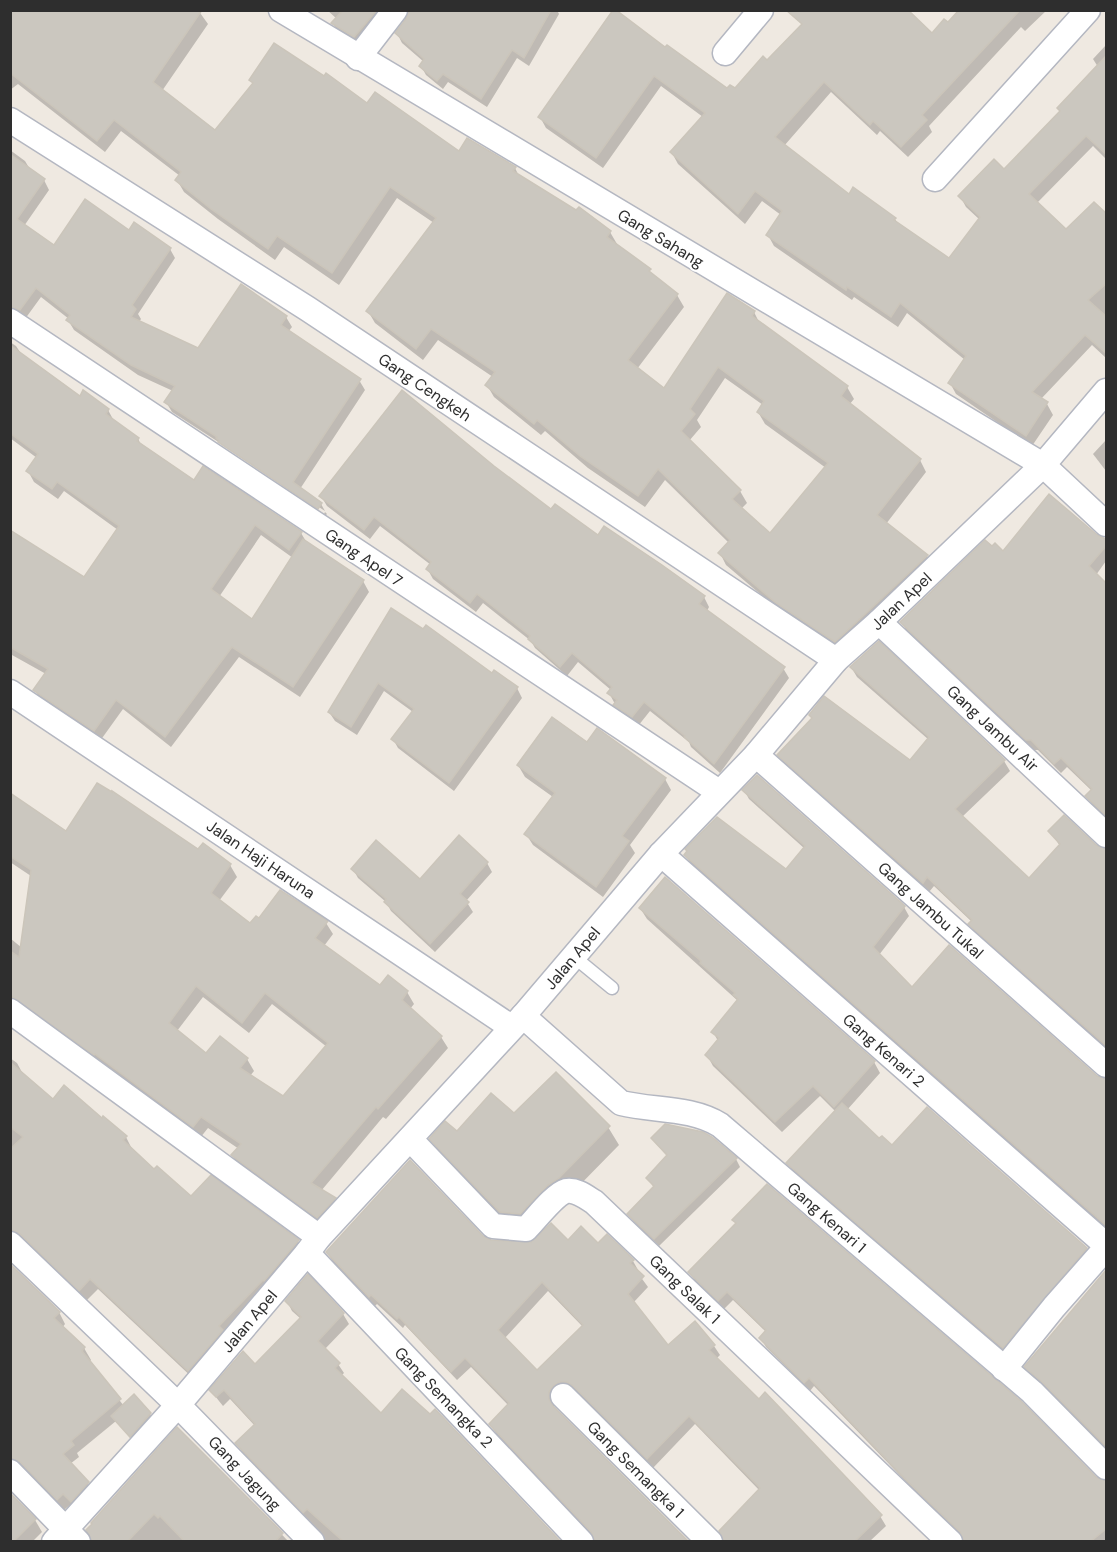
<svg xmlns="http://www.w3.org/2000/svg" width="1117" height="1552" font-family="'DM Sans',sans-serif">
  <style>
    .shadow { fill: #0003; fill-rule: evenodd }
    .building { fill: #cbc7bf; stroke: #cbc5ba; stroke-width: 1.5; fill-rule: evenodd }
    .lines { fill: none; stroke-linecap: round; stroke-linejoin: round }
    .lane-casing { stroke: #b4b7c1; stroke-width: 15 }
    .street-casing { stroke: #b4b7c1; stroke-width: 27 }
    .lane { stroke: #fff; stroke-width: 12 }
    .street { stroke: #fff; stroke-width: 24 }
    .labels { text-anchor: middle; stroke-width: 4.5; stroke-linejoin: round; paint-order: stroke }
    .street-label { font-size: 16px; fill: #2e2e2e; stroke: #fff }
  </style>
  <rect width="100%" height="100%" fill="#efe9e1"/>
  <!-- shadow -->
  <g class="shadow">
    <path d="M10,10h188l10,14 -46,67 53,41 39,-47 -3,-5 116,25 92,48 56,15 4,8 91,56 7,12 60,51 7,12 -47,62 27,22 90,-79 6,12 87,63 7,12 -5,6 71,55 6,12 -40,52 41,32 7,12 -92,85 -57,-38 -59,-50 -6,-12 9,-10 -64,-63 -20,27 -57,-39 -43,-37 -4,4 -47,-38 -7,-12 6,-8 -55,-37 -15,20 -48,-37 -7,-12 66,-88 -37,-25 -58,87 -55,-38 -9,13 -57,-41 -34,-27 -7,-12 3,-4 -59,-45 -16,21 -87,-68 -8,6zM725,378l38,27 -5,7 7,12 61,44 -56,67 -29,-26 6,-6 -7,-12 -51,-50 12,-14 -4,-7z"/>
    <polygon points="327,10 388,10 359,45 338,32 333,23 337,19"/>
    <polygon points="410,10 557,10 559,14 529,66 517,58 487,107 448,82 443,89 426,75 421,66 424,62 402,43 397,33"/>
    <polygon points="961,10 1047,10 1025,31 1021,27 929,126 932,132 908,157 880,131 877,135 831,92 784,146 849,196 895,219 898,224 950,260 980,220 966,207 960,196 1004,171 1061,113 1098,67 1093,59 1106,45 1106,159 1093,146 1037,203 1066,231 1106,217 1106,358 1092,345 1041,399 1047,404 1053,415 1032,446 956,394 950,383 965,360 907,313 898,327 854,297 852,300 774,246 768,235 781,215 762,201 745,224 678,164 672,153 703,117 661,86 603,168 546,128 540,117 665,49 727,90 735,91 767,62 803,25 800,21 932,35 948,24"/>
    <polygon points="10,150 25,161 31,171 44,180 49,190 24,226 54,247 129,232 170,249 175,258 138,314 141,319 139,322 199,350 286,317 292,327 288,332 359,380 365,390 300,489 321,504 325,511 172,412 166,402 173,391 138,375 74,330 68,320 69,319 41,297 25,319 10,314"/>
    <path d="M10,342l6,4 6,9 58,43 28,12 6,11 24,18 4,7 53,36 106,51 6,10 56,38 6,11 -69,105 -61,-40 -68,90 -48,-38 -23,32 -59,-40 -6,-11 11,-16 -34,-19 -2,2v-124l74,46 34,-49 -54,-39 -6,8 -24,-17 -6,-11 9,-13 -27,-20zM261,535l32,23 -40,63 -34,-24z"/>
    <polygon points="1106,440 1106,471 1093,454"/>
    <polygon points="222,447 324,514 325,512 327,514 324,517 225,452"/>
    <polygon points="494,467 552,511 704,597 709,607 707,611 783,668 789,678 720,773 691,747 689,742 650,711 638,726 621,715 609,693 611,690 578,662 567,676 535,648 531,641 483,603 476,612 433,579 428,570 431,565 380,526 370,539 327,506 321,496"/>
    <polygon points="1095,536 1106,542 1106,561 1096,575 1106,586 1106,819 1093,806 1087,796 1092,791 1067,767 1061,773 1038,750 1033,750 907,632 902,622 993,549 1003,553"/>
    <polygon points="423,631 517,688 522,698 454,791 398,748 393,739 413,712 384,691 357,735 335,721 329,712"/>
    <polygon points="879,643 1004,761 1010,771 962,817 1029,880 1060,846 1050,831 1106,850 1106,1051 976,934 970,924 972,922 934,886 929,892 785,765 779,755 911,762 929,740 857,677 851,667"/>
    <polygon points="588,744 665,779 671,790 630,845 635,853 603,897 533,845 526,834 553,797 525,777 518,765"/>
    <polygon points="744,790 904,907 909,916 879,955 912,989 1096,1077 1106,1080 1106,1230 691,864 686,855 786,871 805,849 749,799"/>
    <path d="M10,795l56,39 132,17 32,14 7,12 -18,24 32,24 75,-2 7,11 -9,12 56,41 8,-10 19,15 7,12 -4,5 31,28 7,11 -62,71 -3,-2 -62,74 14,8 6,11 -17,19 -85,-63 -7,-11 7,-6 -31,-21 -8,10 -190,-138v-62l12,10 9,-72 -21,-14zM203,997l46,36 23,-29 55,43 -44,51 -33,-22 4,-5 -7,-12 -41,-4 -29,-24z"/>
    <polygon points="459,838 487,863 492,872 466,901 473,912 435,952 391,911 386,902 358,878 353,869 420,881"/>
    <polygon points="665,879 874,1062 880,1073 847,1110 879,1141 1086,1249 1091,1258 1008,1356 793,1172 788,1163 836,1112 820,1096 782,1132 713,1066 707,1055 718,1041 713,1032 738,1001 647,919 640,908"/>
    <polygon points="10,1058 17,1063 24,1076 53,1101 102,1120 126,1137 132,1149 154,1172 191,1198 298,1241 304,1253 196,1381 98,1289 86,1301 10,1243"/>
    <polygon points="514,1115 608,1127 619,1145 569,1196 511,1230 442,1157 431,1139 457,1133"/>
    <polygon points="652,1139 736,1159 740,1167 659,1246 634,1222 629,1214 654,1188 648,1178 668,1157"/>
    <polygon points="734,1221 1095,1478 1106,1482 1106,1542 965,1542 965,1539 915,1491 814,1386 810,1391 766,1347 761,1338 766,1332 733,1300 724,1309 695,1281 690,1272 737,1225"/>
    <path d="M482,1237l9,4 40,3 37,-2 30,3 35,16 5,9 -1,2 11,15 -15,16 35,44 46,-1 6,9 -4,4 164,157 6,10 -17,16h-144l35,-51 -65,-67 -42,44 -73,-73 -7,-3 -15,4 -4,8v5l42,131 -99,-105 -6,-10 18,-19 -38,-39 -14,13 -52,-55 -2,3 -26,-24 -2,2 -42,-44 -6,-10zM548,1291l35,36 -46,45 -33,-33z"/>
    <polygon points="10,1266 59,1312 65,1324 62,1328 84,1348 91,1360 89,1362 124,1406 134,1396 153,1418 133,1440 116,1421 77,1453 79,1457 70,1464 87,1483 94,1495 78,1513 71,1504 64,1510 22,1470 10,1471"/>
    <polygon points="1106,1271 1106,1449 1031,1376 1026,1367"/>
    <polygon points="287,1301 343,1314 349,1324 324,1350 338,1364 344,1373 341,1376 381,1415 559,1542 327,1542 243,1453 237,1443 255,1426 230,1399 223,1406 211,1391 255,1367 301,1319 292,1311"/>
    <polygon points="215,1465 289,1542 93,1542"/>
    <polygon points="10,1495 35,1520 42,1532 32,1542 10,1542"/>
  </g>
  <!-- building -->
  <g class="building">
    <path d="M10,10h192l-49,72 62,48 38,-47 -4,-3 25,-37 50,33 2,-3 41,30 8,-11 84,59 8,-13 49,29 -3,4 63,39 3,-3 32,24 -4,6 44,32 -2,2 29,23 -50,66 36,28 63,-95 28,18 -3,5 96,70 -7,10 80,63 -44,56 51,40 -93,87 -59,-39 -58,-50 12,-13 -72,-71 -20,27 -58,-40 -43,-36 -3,4 -49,-39 10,-13 -64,-43 -15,20 -50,-38 70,-93 -46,-31 -58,86 -55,-37 -9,13 -57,-40 -36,-29 6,-8 -67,-52 -17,21 -87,-68zM718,367l46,34 -7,11 71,51 -58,70 -38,-34 9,-9 -60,-59 14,-17 -5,-5z"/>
    <polygon points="343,10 377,10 354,37 331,23"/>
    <polygon points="409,10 551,10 524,58 512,50 481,99 443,74 437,81 419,66 424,59 395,33 406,19"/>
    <polygon points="613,10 616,10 665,47 667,45 727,88 730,85 735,88 763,56 767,60 802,24 786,10 908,10 932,33 944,19 948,22 959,10 1020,10 922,115 927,120 901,147 873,121 870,125 824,82 775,137 849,194 853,187 896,218 894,220 949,258 980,217 958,196 994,159 1004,169 1060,111 1057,108 1107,55 1107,155 1086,136 1029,194 1066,229 1094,202 1107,214 1107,283 1088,300 1107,317 1107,354 1085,335 1032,392 1048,402 1026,436 948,383 966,356 900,303 891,317 847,287 846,290 766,235 782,211 755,191 738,214 670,152 705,113 654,76 596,158 538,117"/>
    <polygon points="10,154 45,179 17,219 54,245 85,199 129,230 134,222 171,248 132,305 136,309 131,317 198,348 241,284 287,316 281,325 361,379 293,482 322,503 318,509 218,442 219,441 216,438 217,437 164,402 175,386 131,365 66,320 70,315 36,288 20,310 10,307"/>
    <polygon points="10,345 80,396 83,390 109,409 106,414 139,438 137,441 194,480 203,466 302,532 289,550 255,525 211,589 252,619 303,539 364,580 293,687 232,647 165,737 116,700 94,731 33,690 48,669 10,647 10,530 84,577 119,526 57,482 52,489 26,471 38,454 10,433"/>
    <polygon points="402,390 494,466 551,509 555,504 598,535 604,526 662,565 705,596 699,604 785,667 714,764 684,737 685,736 644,702 632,717 613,705 617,700 607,693 612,687 572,653 560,667 528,639 530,636 477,594 470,603 426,569 431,562 374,517 364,530 319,496"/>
    <polygon points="1049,494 1096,534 1107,540 1107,545 1089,566 1107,584 1107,816 1085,796 1092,789 1061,758 1054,764 1031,740 1026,740 900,622 985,540 992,546 995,543 1003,551"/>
    <polygon points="391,608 423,629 426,625 492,673 494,670 518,687 449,783 391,739 414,709 378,683 351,727 328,712"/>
    <polygon points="879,641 1005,760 955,809 1029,878 1060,844 1048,831 1064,815 1096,845 1107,849 1107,1046 968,924 972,920 927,877 923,883 777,755 812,718 809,715 824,696 910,760 929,737 850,667"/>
    <polygon points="552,717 587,742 597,728 666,778 622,836 629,841 596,887 524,834 555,793 517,765"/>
    <polygon points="757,775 905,906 873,947 912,987 949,945 1097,1076 1107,1079 1107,1226 684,855 687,851 685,849 717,817 786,869 805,846 742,790"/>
    <path d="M97,783l15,9v-1l86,58 5,-6 28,21 -20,29 39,30 6,-7 3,2 21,-28 48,31 -13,17 65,47 8,-10 20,16 -6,9 40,36 -64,73 -2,-2 -65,76 25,15 -19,20 -86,-63 10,-11 -40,-27 -8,10 -98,-73 -1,1 -84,-60v-44l9,6 12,-87 -21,-14v-63l56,38zM196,986l46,37 23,-30 63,50 -45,53 -43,-28 8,-10 -28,-22 -14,17 -37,-30z"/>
    <polygon points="459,835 488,862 460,894 469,902 430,944 384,902 386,899 351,869 376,840 420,879"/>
    <polygon points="665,877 875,1061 834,1107 813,1086 775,1122 705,1055 719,1038 711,1032 738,999 733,995 735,993 700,963 701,961 639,908"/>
    <polygon points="10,1062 53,1099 64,1085 102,1118 103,1116 127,1136 123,1140 154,1169 157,1166 191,1196 211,1175 299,1240 264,1281 263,1280 219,1326 223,1330 188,1371 90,1279 79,1291 20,1234 10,1230 10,1149 23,1137 10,1127"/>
    <polygon points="556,1072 610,1126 559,1178 547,1186 520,1214 500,1212 429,1139 445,1121 457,1131 491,1093 514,1113"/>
    <polygon points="842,1103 879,1138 882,1136 892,1145 927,1107 1087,1248 1003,1348 786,1163"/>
    <polygon points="665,1124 703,1132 712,1137 737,1158 654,1239 627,1214 654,1186 646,1178 667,1155 651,1138"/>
    <path d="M410,1160l73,76 8,4 40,2 20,-19 17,17 13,-14 17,17 9,-9 27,26 -4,3 14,13 -16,18 40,51 27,-24 20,24 -6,5 50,49 6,-7 117,123 -28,27h-130l-5,-11 41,-43 -71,-72 -42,43 -74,-73 -6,-4h-7l-7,4 -4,6v7l4,7 136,136h-94l-4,-10 -102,-108 20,-21 -44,-45 -14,14 -52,-55 -2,2 -26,-24 -2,2 -43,-45zM542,1282l41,43 -46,45 -39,-40z"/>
    <polygon points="767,1184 1022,1402 1096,1477 1107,1481 1107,1528 1090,1542 964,1542 960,1532 908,1482 809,1378 804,1383 759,1338 766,1330 727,1292 718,1301 688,1272 736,1223 732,1220"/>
    <polygon points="10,1264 60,1312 54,1318 85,1347 82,1351 121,1399 71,1441 74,1445 63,1454 89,1482 71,1502 63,1494 57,1500 20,1462 10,1458"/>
    <polygon points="1107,1269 1107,1447 1042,1382 1024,1367"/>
    <polygon points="308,1274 344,1313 318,1341 340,1363 335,1368 381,1413 402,1389 430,1414 435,1409 561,1542 344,1542 307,1509 303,1513 235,1443 255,1424 224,1390 216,1397 209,1390 243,1351 255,1364 301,1317 285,1301"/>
    <polygon points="134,1394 151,1413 130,1437 111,1416"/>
    <polygon points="177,1427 283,1533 275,1542 185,1542 160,1516 158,1518 154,1514 127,1542 92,1542 86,1530 92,1524 91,1523"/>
    <polygon points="10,1493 36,1519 13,1542 10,1542"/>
  </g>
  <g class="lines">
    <defs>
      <polyline id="lane" points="573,956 612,988"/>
      <g id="street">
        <polyline points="281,10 1043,465 1106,524"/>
        <polyline points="725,53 761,10"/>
        <polyline points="358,58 395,10"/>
        <polyline points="10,120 308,309 836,660"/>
        <polyline points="935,179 1088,10"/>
        <polyline points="10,321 719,792"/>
        <polyline points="879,622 1106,835"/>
        <polyline points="10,692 511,1027"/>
        <polyline points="756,755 1106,1065"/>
        <polyline points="661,854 1106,1245"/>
        <polyline points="10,1011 319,1237"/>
        <path d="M523,1016l98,87c33,8 70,4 99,22l312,267 74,75"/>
        <path d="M410,1139l83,87 33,3c9,-9 29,-35 40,-38 10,-2 20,6 28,11l356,340"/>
        <polyline points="10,1244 178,1405 312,1542"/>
        <polyline points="307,1253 581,1542"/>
        <polyline points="1004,1369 1054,1307 1106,1248"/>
        <polyline points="563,1396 710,1542"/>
        <polyline points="10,1472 78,1542"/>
        <polyline points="54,1542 178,1405 307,1253 319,1237 523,1016 661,854 756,755 836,660 879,622 1043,465 1106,391"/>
      </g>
    </defs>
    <!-- lane casing -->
    <use href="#lane" class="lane-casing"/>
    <!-- street casing -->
    <use href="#street" class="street-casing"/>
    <!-- lane -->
    <use href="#lane" class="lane"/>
    <!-- street -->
    <use href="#street" class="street"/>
  </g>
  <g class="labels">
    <!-- street labels -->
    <g class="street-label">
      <text transform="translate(661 238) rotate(31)" y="6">Gang Sahang</text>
      <text transform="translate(425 387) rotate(34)" y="6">Gang Cengkeh</text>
      <text transform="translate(364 557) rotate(34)" y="6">Gang Apel 7</text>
      <text transform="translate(901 601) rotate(-43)" y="6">Jalan Apel</text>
      <text transform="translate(993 728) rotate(43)" y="6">Gang Jambu Air</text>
      <text transform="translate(261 859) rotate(34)" y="6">Jalan Haji Haruna</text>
      <text transform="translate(931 910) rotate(42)" y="6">Gang Jambu Tukal</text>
      <text transform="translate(572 958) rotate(-50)" y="6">Jalan Apel</text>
      <text transform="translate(884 1050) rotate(41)" y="6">Gang Kenari 2</text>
      <text transform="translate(827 1217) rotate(41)" y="6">Gang Kenari 1</text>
      <text transform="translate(685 1289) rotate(44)" y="6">Gang Salak 1</text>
      <text transform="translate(249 1321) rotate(-50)" y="6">Jalan Apel</text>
      <text transform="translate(444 1397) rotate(46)" y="6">Gang Semangka 2</text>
      <text transform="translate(636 1469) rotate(45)" y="6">Gang Semangka 1</text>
      <text transform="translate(245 1473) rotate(46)" y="6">Gang Jagung</text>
    </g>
  </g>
  <!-- border -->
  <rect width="1117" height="1552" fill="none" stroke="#2e2e2e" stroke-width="24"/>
</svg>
